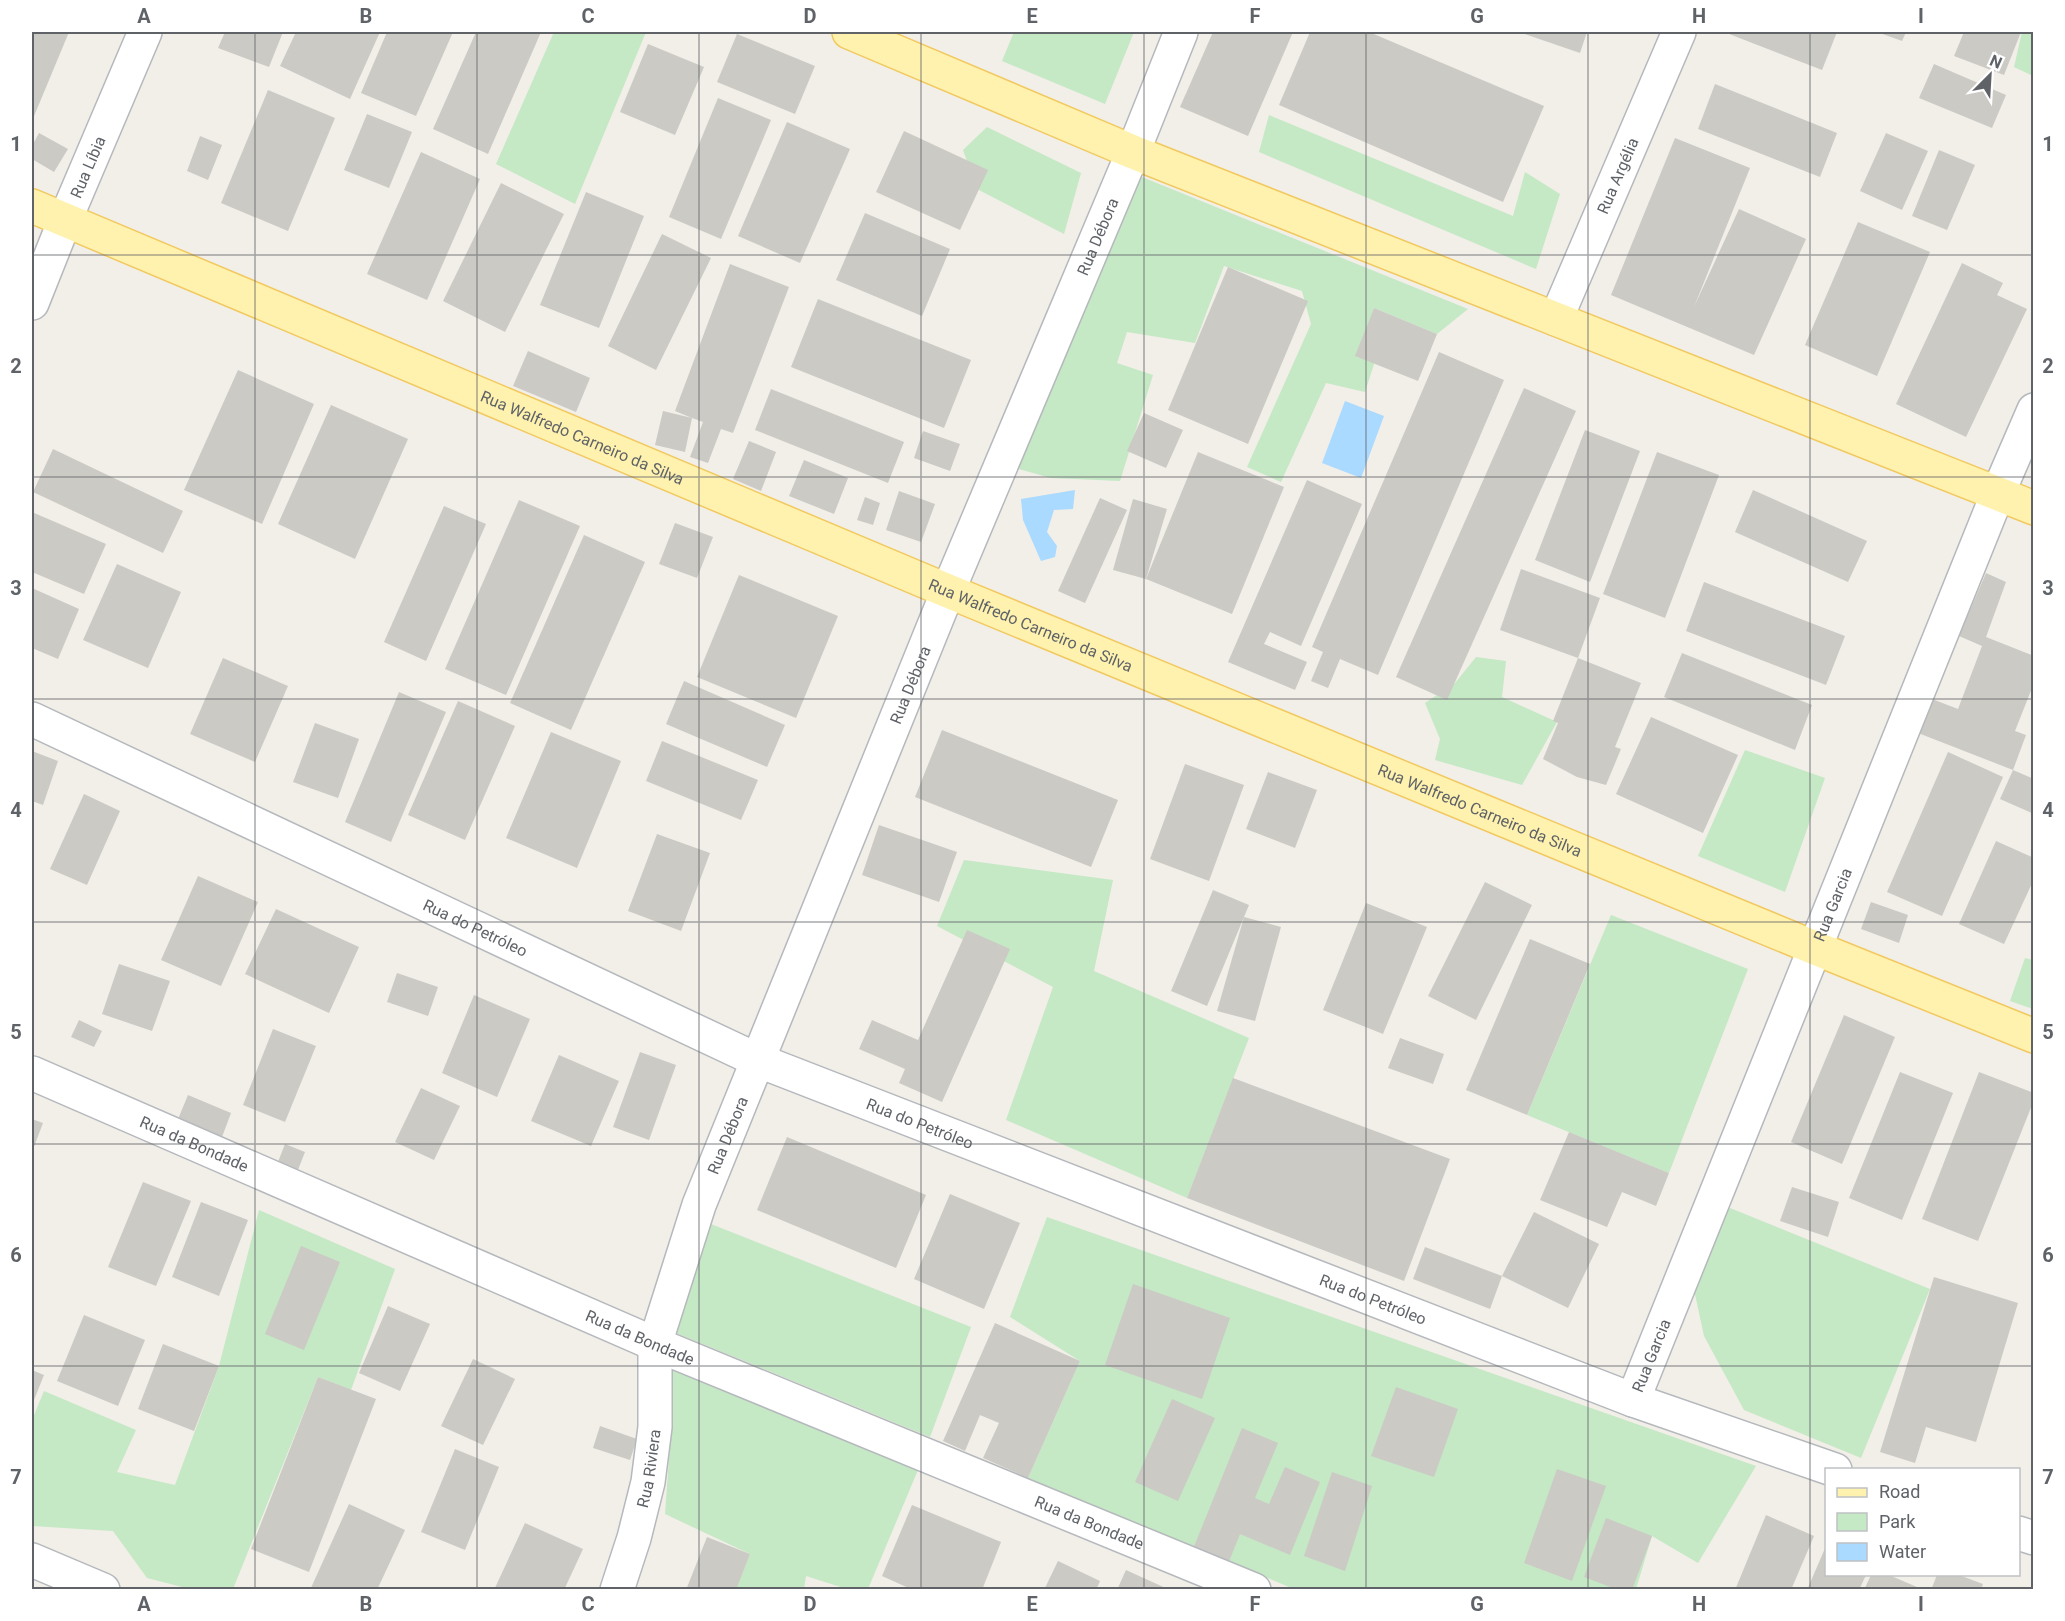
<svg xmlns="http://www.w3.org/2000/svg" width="2065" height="1621" font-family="Roboto,sans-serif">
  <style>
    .green { fill: #c5e8c5 }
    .water { fill: #aadaff }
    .building { fill: #cccac5 }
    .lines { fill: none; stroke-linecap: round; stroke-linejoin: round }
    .minor-casing { stroke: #b5b8bc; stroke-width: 36 }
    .major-casing { stroke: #f2c960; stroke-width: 36 }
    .minor { stroke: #fff; stroke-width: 33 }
    .major { stroke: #fff2af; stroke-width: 33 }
    .grid { fill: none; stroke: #5f6368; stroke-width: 1.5; stroke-opacity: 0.55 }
    .labels { text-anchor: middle; stroke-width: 5; stroke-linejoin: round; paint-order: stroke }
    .street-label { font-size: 16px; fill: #5f6368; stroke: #fff }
    .neatline { fill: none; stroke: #5f6368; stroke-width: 2 }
    .grid-label { font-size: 20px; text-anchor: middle; font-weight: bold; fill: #5f6368 }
  </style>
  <rect width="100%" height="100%" fill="#f1efe8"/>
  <!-- green -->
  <g class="green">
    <polygon points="554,32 646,32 575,204 496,164"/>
    <polygon points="1014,32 1134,32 1105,104 1002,61"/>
    <polygon points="2022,32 2033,32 2033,76 2014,67"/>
    <polygon points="1269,115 1513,216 1525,172 1560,194 1536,269 1259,152"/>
    <polygon points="987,127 1081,173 1064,234 977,189 963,150"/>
    <polygon points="1137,175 1468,309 1437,334 1374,308 1356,356 1375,361 1365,392 1326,383 1281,482 1247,467 1311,324 1302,291 1224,266 1195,343 1127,332 1117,363 1153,375 1120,481 1051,478 1012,467"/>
    <polygon points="1476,657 1506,661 1502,697 1557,722 1522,785 1435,760 1440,739 1425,703 1455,683"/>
    <polygon points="1745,750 1825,778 1785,892 1698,856"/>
    <polygon points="964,860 1113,880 1094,971 1249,1038 1187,1198 1006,1120 1053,987 937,926"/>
    <polygon points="1611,915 1748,969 1669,1173 1527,1115"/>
    <polygon points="2025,958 2033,960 2033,1009 2010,1001"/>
    <polygon points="1725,1206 1930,1289 1861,1458 1744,1410 1704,1336 1693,1285"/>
    <polygon points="259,1210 395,1269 351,1390 318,1377 233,1589 190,1589 147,1578 113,1531 32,1526 32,1420 44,1391 136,1430 117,1472 175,1485 219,1366"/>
    <polygon points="1047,1217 1756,1466 1698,1563 1652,1536 1636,1589 1294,1589 1028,1478 1080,1361 1010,1317"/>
    <polygon points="711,1224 971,1327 930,1437 676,1333"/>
    <polygon points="670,1368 918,1470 868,1589 847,1589 806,1576 804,1589 736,1589 750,1554 665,1514 670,1445"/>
  </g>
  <!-- water -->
  <g class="water">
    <polygon points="1345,401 1384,416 1361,478 1322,463"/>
    <polygon points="1075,490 1073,509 1054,510 1047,532 1057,546 1055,557 1041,561 1023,520 1021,499"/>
  </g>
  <!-- building -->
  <g class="building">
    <polygon points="32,32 69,32 32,121"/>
    <polygon points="225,32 283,32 269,67 218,48"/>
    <polygon points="296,32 380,32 350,99 280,66"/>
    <polygon points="387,32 453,32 416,116 361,93"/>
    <polygon points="476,32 541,32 488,154 433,129"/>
    <polygon points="1213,32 1293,32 1248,136 1180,107"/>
    <polygon points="1310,32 1369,32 1544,106 1503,202 1279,105"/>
    <polygon points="1519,32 1587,32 1580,53"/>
    <polygon points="1724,32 1837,32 1822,70"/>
    <polygon points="1877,32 1906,32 1902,41"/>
    <polygon points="1964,32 2021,32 2004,75 1954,56"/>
    <polygon points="737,34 815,66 795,114 717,82"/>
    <polygon points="648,44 704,67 675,135 620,112"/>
    <polygon points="1934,64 2006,95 1992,128 1919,98"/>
    <polygon points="1715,84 1837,133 1820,177 1698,129"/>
    <polygon points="268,90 335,118 288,231 221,203"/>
    <polygon points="718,98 771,120 721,239 669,217"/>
    <polygon points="367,114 412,132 389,188 344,170"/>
    <polygon points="787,122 850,149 800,263 738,236"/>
    <polygon points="904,131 988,170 960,230 876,192"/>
    <polygon points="39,133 68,149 54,172 32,159 32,146"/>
    <polygon points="1886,133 1928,151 1902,210 1860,191"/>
    <polygon points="200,136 222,145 208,180 187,171"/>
    <polygon points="1675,138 1750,168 1694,307 1739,209 1806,239 1754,355 1611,295"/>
    <polygon points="1939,150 1975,165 1947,230 1912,216"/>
    <polygon points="421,152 480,179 427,300 367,274"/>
    <polygon points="501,183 564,214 505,332 443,301"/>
    <polygon points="586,192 644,216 599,328 540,305"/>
    <polygon points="865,213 950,249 922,316 836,280"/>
    <polygon points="1858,222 1930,252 1877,376 1805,345"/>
    <polygon points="662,234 711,258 656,370 608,346"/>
    <polygon points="1962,263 2003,283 1997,295 2027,309 1966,437 1896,404"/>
    <polygon points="730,264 789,287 733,433 721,429 708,463 690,457 703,422 692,418 685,452 655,445 663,411 692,418 675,411"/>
    <polygon points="1228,267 1308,301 1248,444 1168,410"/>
    <polygon points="818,299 971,360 944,428 791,367"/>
    <polygon points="1374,308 1437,334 1418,381 1355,356"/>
    <polygon points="528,351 590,378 576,412 513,386"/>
    <polygon points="1439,352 1504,380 1378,675 1340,659 1328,688 1311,681 1323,652 1312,647"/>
    <polygon points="238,370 314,404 262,524 184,490"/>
    <polygon points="1524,388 1576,411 1447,700 1396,677"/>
    <polygon points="771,389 904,442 888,483 755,430"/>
    <polygon points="331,405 408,439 355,559 278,524"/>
    <polygon points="1144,413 1183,430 1166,468 1127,451"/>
    <polygon points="1585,430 1640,451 1590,582 1535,560"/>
    <polygon points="923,431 960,444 950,471 914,458"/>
    <polygon points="749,441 776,452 761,491 733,479"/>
    <polygon points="53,449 183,511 163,553 33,492"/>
    <polygon points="1198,452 1284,487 1232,614 1146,579"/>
    <polygon points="1657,452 1719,475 1665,618 1603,594"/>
    <polygon points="804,460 848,478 834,514 789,496"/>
    <polygon points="1307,480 1362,504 1301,646 1270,632 1264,644 1307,662 1295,690 1228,662"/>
    <polygon points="1753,490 1867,541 1848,582 1735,532"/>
    <polygon points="899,491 935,504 921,542 886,530"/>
    <polygon points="865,497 880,503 873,525 857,520"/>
    <polygon points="1100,498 1127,510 1085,603 1058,591"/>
    <polygon points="1133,499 1167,509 1146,579 1113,570"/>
    <polygon points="519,500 580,526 506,695 445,669"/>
    <polygon points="444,506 486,524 426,661 384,642"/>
    <polygon points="32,512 106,544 84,594 32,572"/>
    <polygon points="675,523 713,537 697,578 659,564"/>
    <polygon points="584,535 645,562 571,730 510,703"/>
    <polygon points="117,564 181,592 148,668 83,640"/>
    <polygon points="1521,569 1600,598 1578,658 1500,630"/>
    <polygon points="1986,573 2006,582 1986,637 2034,656 2034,683 2015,731 2026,735 2013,770 2034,779 2034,814 2000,799 2013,770 1918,733 1932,699 1958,709 1982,646 1959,636"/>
    <polygon points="739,575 838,616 796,718 697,677"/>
    <polygon points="1704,582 1845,636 1826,685 1686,631"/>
    <polygon points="32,588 79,609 58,659 32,648"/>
    <polygon points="1682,653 1812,705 1795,750 1664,697"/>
    <polygon points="223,658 288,686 255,762 190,734"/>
    <polygon points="1578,658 1641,683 1615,747 1621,749 1606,785 1577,777 1543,759 1558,723 1553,721"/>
    <polygon points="684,681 785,725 767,767 666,724"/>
    <polygon points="399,692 446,712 391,842 345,822"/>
    <polygon points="458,701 515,726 465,840 408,815"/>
    <polygon points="1651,717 1738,755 1703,833 1616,794"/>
    <polygon points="315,723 359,739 338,798 293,782"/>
    <polygon points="942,730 1118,800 1091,867 915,797"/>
    <polygon points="551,732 621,761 577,868 506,838"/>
    <polygon points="662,741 758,780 741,820 646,781"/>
    <polygon points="32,751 58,761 43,805 32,801"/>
    <polygon points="1948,752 2003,777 1942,916 1887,892"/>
    <polygon points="1185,764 1244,785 1209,881 1150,859"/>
    <polygon points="1268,772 1317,790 1295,848 1246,829"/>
    <polygon points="84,794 120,811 87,885 50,869"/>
    <polygon points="879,825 957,852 939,902 862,875"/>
    <polygon points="657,834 710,853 681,931 628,911"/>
    <polygon points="1996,841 2034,858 2034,879 2004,944 1959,924"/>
    <polygon points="198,876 258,902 221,986 161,960"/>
    <polygon points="1485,882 1532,905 1476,1020 1428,996"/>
    <polygon points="1213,890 1249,905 1244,917 1281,927 1255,1021 1217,1011 1244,917 1207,1006 1171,991"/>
    <polygon points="1871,902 1908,915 1899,943 1861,929"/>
    <polygon points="1366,903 1427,927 1383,1034 1323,1010"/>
    <polygon points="276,909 359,947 329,1013 245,974"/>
    <polygon points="967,930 1010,949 942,1102 899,1083 905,1069 859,1049 872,1020 918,1040"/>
    <polygon points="1530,939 1590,964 1527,1115 1466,1090"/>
    <polygon points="119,964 170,981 152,1031 102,1014"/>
    <polygon points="397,973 438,987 428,1016 387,1002"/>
    <polygon points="474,995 530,1019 497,1097 442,1073"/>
    <polygon points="1844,1015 1895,1037 1842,1164 1791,1142"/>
    <polygon points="79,1020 102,1031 94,1047 71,1037"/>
    <polygon points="273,1029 316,1046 285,1122 243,1105"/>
    <polygon points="1400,1038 1444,1054 1433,1084 1388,1068"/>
    <polygon points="640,1052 676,1065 649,1140 613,1127"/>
    <polygon points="559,1055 619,1081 591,1146 531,1121"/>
    <polygon points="1900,1072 1953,1093 1902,1220 1849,1198"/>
    <polygon points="1979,1072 2034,1093 2034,1100 1978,1241 1922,1219"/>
    <polygon points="1233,1078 1450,1159 1404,1281 1187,1198"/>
    <polygon points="421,1088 460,1106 434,1160 395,1142"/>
    <polygon points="188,1095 231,1113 222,1137 178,1119"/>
    <polygon points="32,1119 43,1123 32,1152"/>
    <polygon points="1569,1132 1669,1173 1656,1206 1622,1192 1607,1227 1540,1200"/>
    <polygon points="787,1137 926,1195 896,1268 757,1210"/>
    <polygon points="285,1144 305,1152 296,1175 276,1167"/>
    <polygon points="143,1182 191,1201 156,1286 108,1267"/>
    <polygon points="1792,1187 1839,1202 1828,1237 1780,1221"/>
    <polygon points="950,1194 1020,1223 984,1309 914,1279"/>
    <polygon points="201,1202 248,1220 219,1296 172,1277"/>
    <polygon points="1534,1212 1599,1244 1568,1308 1502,1276"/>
    <polygon points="301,1246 340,1262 304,1350 265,1334"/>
    <polygon points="1425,1247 1502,1276 1490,1309 1413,1279"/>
    <polygon points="1934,1277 2018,1303 1976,1442 1926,1427 1915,1463 1880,1452"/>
    <polygon points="1133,1284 1230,1318 1202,1399 1105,1365"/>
    <polygon points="388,1306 430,1324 400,1391 359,1373"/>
    <polygon points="84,1315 145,1340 118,1406 57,1381"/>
    <polygon points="995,1323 1080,1361 1028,1478 983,1458 999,1423 980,1415 965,1451 943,1441"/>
    <polygon points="163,1344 219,1366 194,1431 138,1409"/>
    <polygon points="473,1359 515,1379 483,1445 441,1426"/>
    <polygon points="32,1370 44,1375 32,1405"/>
    <polygon points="318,1377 376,1399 309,1572 251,1549"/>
    <polygon points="1396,1387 1458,1409 1434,1477 1371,1456"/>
    <polygon points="1172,1399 1215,1418 1178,1501 1135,1482"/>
    <polygon points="600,1426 637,1439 630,1460 593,1448"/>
    <polygon points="1242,1428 1278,1443 1255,1498 1269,1504 1285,1467 1320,1482 1290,1555 1240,1534 1228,1564 1193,1549"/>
    <polygon points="455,1449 499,1467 465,1550 421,1532"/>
    <polygon points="1557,1469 1606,1486 1572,1581 1524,1563"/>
    <polygon points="1332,1472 1372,1486 1345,1571 1304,1556"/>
    <polygon points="349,1504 405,1530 377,1590 310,1590"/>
    <polygon points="912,1505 1001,1542 982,1590 913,1590 882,1576"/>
    <polygon points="1766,1515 1814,1536 1791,1590 1735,1590"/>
    <polygon points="1606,1518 1652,1536 1632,1590 1618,1590 1584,1577"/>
    <polygon points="525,1523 583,1549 564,1590 494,1590"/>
    <polygon points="707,1537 750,1554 736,1590 686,1590"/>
    <polygon points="1826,1546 1826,1574 1866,1575 1859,1590 1807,1590"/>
    <polygon points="1058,1561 1100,1581 1096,1590 1044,1590"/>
    <polygon points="1126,1570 1170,1590 1117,1590"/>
    <polygon points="1871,1575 1889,1575 1917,1587 1915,1590 1864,1590"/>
    <polygon points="1937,1575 1959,1575 1983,1584 1981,1590 1931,1590"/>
  </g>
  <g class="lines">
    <defs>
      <g id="minor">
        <path id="s1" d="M32,303l33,-83 80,-188"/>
        <path id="s2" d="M1556,319l123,-287"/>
        <path id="s3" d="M32,719l725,341 876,340 202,70"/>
        <path id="s4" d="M32,1073l623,271 599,246"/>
        <path id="s5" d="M1633,1400l365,-907 36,-83"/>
        <polyline points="2018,1533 2034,1538"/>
        <polyline points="32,1560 103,1590"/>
        <path id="s6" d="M617,1590l17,-52 14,-56 7,-55v-83l44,-139 249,-614 185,-439 48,-120"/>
      </g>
      <g id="major">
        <polyline points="849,32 1133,152 2034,508"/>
        <path id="s7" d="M32,206l916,385 867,357 219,88"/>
      </g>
    </defs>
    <!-- minor casing -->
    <use href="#minor" class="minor-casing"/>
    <!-- major casing -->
    <use href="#major" class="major-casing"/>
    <!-- minor -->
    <use href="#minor" class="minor"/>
    <!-- major -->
    <use href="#major" class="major"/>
  </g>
  <!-- grid -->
  <path class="grid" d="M255,32v1558M477,32v1558M699,32v1558M921,32v1558M1144,32v1558M1366,32v1558M1588,32v1558M1810,32v1558M32,255h2002M32,477h2002M32,699h2002M32,922h2002M32,1144h2002M32,1366h2002"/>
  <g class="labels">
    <!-- street labels -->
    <g class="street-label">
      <text dy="6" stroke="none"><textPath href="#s1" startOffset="147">Rua Líbia</textPath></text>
      <text dy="6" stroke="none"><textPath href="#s2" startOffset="156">Rua Argélia</textPath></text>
      <text dy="6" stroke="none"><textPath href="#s6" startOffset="1444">Rua Débora</textPath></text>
      <text dy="6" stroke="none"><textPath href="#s7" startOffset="597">Rua Walfredo Carneiro da Silva</textPath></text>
      <text dy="6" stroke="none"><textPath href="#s7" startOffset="1083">Rua Walfredo Carneiro da Silva</textPath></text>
      <text dy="6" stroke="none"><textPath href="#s6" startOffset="958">Rua Débora</textPath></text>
      <text dy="6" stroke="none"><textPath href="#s7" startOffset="1569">Rua Walfredo Carneiro da Silva</textPath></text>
      <text dy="6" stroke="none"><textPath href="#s5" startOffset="534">Rua Garcia</textPath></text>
      <text dy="6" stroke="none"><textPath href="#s3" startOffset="490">Rua do Petróleo</textPath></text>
      <text dy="6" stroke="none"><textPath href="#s3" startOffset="976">Rua do Petróleo</textPath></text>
      <text dy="6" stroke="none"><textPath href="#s6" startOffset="472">Rua Débora</textPath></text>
      <text dy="6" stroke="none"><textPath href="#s4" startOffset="177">Rua da Bondade</textPath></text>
      <text dy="6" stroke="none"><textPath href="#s3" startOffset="1462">Rua do Petróleo</textPath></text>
      <text dy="6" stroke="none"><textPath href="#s4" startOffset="663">Rua da Bondade</textPath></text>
      <text dy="6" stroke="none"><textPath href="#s5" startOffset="48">Rua Garcia</textPath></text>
      <text dy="6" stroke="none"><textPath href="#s6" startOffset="126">Rua Riviera</textPath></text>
      <text dy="6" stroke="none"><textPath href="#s4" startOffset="1149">Rua da Bondade</textPath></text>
    </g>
  </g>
  <!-- border -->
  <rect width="2065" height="1621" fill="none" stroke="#ffffff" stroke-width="66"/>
  <!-- legend -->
  <rect x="1825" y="1468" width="195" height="108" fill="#ffffff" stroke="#bfc1c3" stroke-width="1.5"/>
  <rect x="1837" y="1488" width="30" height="9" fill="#fff2af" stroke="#bfc1c3" stroke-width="1.5"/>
  <text x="1879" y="1498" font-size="18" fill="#5f6368">Road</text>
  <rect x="1837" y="1513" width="30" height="18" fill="#c5e8c5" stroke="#bfc1c3" stroke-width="1.5"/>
  <text x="1879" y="1528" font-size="18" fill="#5f6368">Park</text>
  <rect x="1837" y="1543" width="30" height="18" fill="#aadaff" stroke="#bfc1c3" stroke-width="1.5"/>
  <text x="1879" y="1558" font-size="18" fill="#5f6368">Water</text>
  <!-- north arrow -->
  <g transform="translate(1990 75) rotate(24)" stroke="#ffffff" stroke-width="4.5" paint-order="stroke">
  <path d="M0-4.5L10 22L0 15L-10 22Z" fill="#5f6368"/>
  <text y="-9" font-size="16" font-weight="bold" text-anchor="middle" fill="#5f6368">N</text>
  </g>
  <rect x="33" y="33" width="1999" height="1555" class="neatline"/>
  <g class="grid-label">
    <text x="144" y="23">A</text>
    <text x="366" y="23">B</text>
    <text x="588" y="23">C</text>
    <text x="810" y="23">D</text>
    <text x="1032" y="23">E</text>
    <text x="1255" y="23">F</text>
    <text x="1477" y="23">G</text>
    <text x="1699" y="23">H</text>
    <text x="1921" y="23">I</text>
    <text x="16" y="151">1</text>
    <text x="2048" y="151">1</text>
    <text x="16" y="373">2</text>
    <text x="2048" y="373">2</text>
    <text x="16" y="595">3</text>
    <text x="2048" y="595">3</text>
    <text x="16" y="817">4</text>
    <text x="2048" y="817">4</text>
    <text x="16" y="1039">5</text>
    <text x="2048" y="1039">5</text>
    <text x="16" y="1262">6</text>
    <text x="2048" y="1262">6</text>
    <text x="16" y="1484">7</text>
    <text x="2048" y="1484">7</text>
    <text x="144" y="1611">A</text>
    <text x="366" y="1611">B</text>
    <text x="588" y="1611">C</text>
    <text x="810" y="1611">D</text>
    <text x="1032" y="1611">E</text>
    <text x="1255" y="1611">F</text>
    <text x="1477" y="1611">G</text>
    <text x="1699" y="1611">H</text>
    <text x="1921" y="1611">I</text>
  </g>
</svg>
